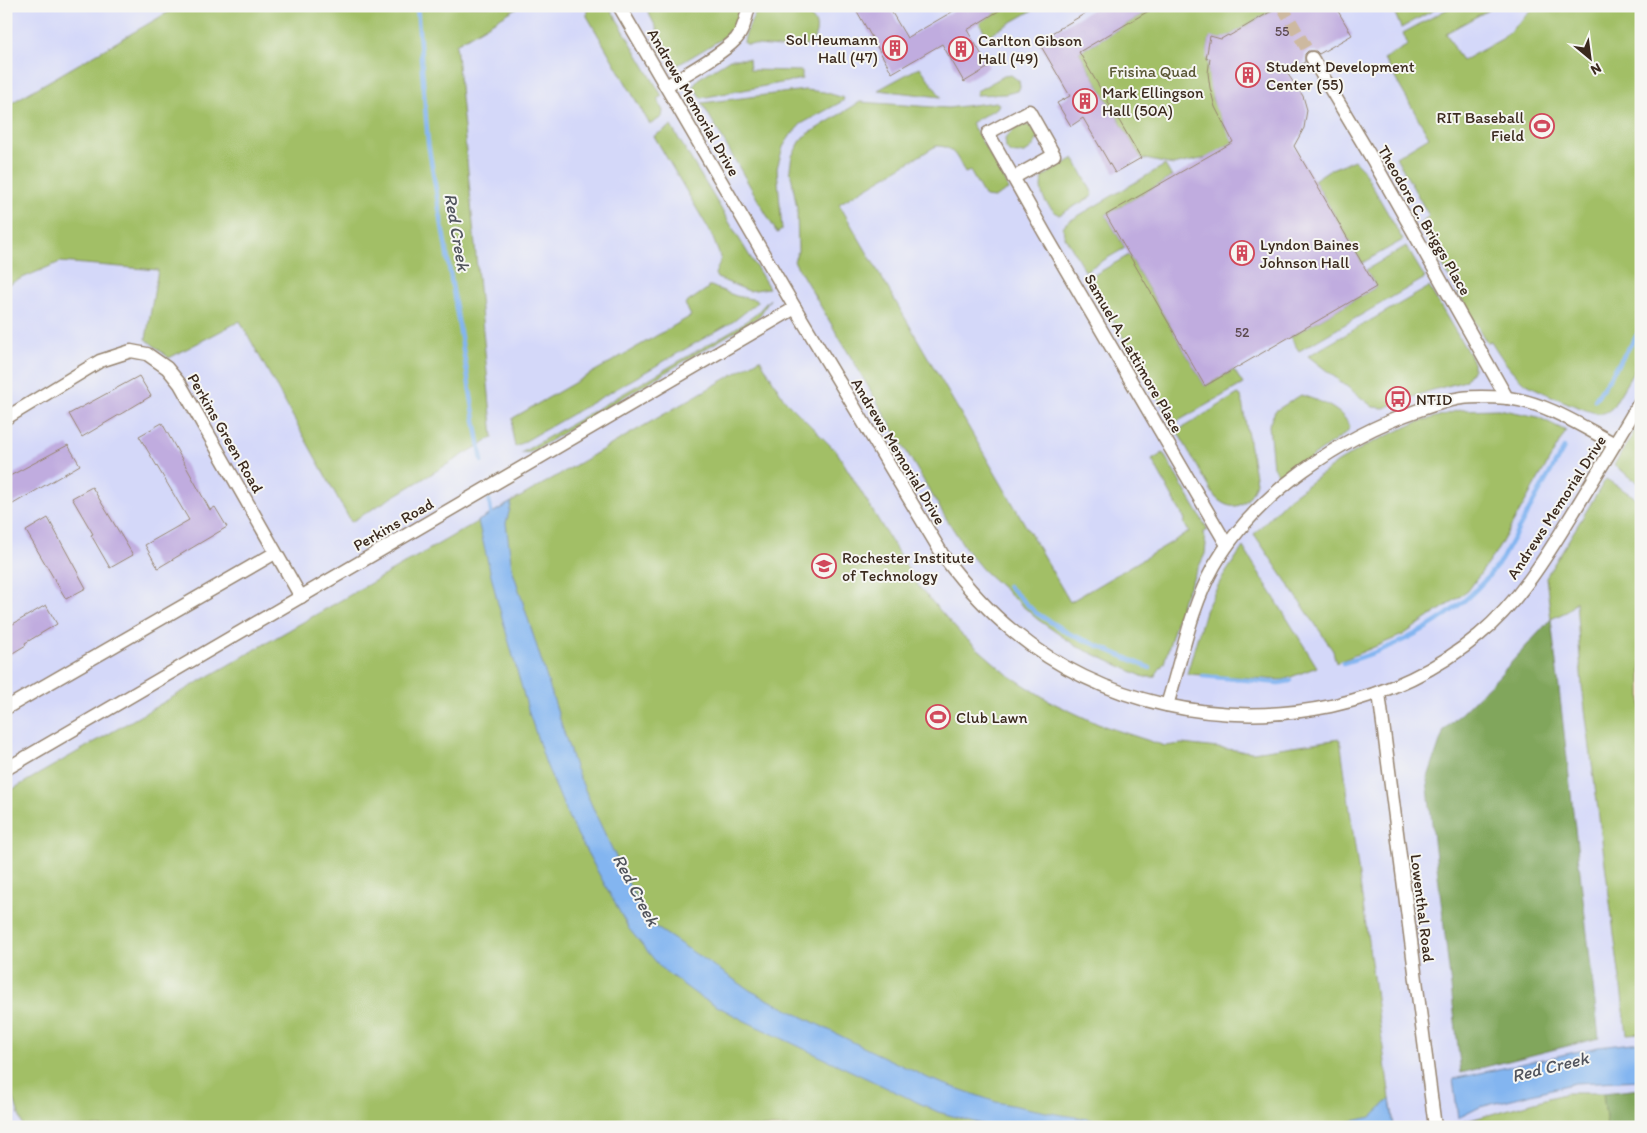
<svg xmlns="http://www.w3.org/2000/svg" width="1647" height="1133" font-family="Itim,sans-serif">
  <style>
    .built { fill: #d4d8f9 }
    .green { fill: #a2bf66; stroke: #6e7442 }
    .forest { fill: #81a65b; stroke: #5e683c }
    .water { fill: #83b5f0; stroke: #5f7087 }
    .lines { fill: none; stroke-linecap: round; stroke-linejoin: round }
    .stream { stroke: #83b5f0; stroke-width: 4.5 }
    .building { fill: #c0acdf }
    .street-tunnel { stroke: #cdb9a0; stroke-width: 12; stroke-dasharray: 12 6; stroke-linecap: butt }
    .street-casing { stroke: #96846f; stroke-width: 15 }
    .street { stroke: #fff; stroke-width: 12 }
    .labels { text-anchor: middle; stroke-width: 4; stroke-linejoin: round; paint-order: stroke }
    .number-label { font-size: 14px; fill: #5c4a4e }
    .poi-label { font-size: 16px; fill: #3b2a1e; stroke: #f6f6f2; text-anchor: start }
    .park-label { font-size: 16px; fill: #5a5734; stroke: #f6f6f2 }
    .street-label { font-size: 16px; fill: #3b2a1e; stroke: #f6f6f2 }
    .water-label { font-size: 18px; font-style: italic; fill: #51545d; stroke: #f6f6f2 }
  </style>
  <rect width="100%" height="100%" fill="#f6f6f2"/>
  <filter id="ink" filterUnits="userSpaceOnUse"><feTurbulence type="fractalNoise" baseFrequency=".02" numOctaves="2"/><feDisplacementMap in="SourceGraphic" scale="10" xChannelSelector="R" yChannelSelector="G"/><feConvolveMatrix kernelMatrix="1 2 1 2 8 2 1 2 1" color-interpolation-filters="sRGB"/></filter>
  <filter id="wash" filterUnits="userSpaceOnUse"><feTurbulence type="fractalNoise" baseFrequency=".0096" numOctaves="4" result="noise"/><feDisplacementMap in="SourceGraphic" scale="20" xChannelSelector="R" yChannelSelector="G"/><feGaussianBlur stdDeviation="1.12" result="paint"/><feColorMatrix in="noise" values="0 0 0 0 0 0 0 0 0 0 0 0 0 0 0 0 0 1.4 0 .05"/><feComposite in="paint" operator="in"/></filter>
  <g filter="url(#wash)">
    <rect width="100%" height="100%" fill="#f2ddc0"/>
    <!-- built -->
    <rect class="built" x="6" y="6" width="1635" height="1121"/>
    <!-- green -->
    <g class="green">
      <polygon points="179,6 520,6 456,44 493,437 351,522 240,321 169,358 146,339 158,270 60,262 6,285 6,106"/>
      <polygon points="587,6 609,6 662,96 657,99 663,111 662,117 651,124 649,123 587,16"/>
      <polygon points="645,6 742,6 734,28 720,40 676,66"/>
      <polygon points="1007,6 1040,6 987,36 979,22"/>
      <path d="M1157,6h123l-51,30 -8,3 -11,-2c-3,12 -5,39 4,48l-2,13 12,27 11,16 -29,17 -33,7 -32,-7 -62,-106z"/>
      <polygon points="1392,6 1441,6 1401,28"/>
      <path d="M1453,6h37l2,2 -46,25 16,28 40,-22 34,-33h105v353l-29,49c-5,4 -8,6 -15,5 -8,0 -68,-26 -75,-32 -13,-12 -22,-25 -31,-40l-4,2 -67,-117 1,-4 8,-6 -33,-59 33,-20 -45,-78 24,-14 -5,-12z"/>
      <path d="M755,13c12,-1 44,-3 54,3 7,4 9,12 6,20 -2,6 -8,10 -14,11 -13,2 -39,-2 -54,-3l-3,-1c0,-8 8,-22 11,-30z"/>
      <polygon points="730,59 749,59 750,70 802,71 802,79 701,98 693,86 698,79"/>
      <polygon points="920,67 941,97 878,90"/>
      <polygon points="1011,75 1019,81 1020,87 1018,91 1005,94 976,95 977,91 1004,76"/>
      <polygon points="805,90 824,92 844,98 843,101 801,124 790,136 783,147 777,168 782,230 777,233 702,103"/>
      <path d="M860,102l88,6 48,-6 3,2 -2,4 -26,15 36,61 1,6 -14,8 -9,-1 -15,-26 -5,2c-7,-14 -12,-28 -29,-27l-97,58 231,398 119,-70 -5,-9 1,-3 -33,-60 11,-7 45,77 -5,3 3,11 -1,10 -22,45 -19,64 -10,14h-10l-68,-31 -39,-27 -54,-49 -15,-18 -24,-37 -150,-254 4,-10 -1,-42 -7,-41 2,-12 11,-19z"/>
      <path d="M1026,125l6,2 6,10c-6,14 -13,19 -28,16l-4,-5 -1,-9c6,-8 11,-12 21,-14z"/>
      <polygon points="671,126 769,288 749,291 717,278 715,274 721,259 711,233 654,136"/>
      <path d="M1074,158l19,36 -2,3 -32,18c-13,-9 -23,-24 -15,-39z"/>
      <polygon points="1354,160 1362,168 1403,240 1362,263 1314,180 1329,170"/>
      <polygon points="1165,165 1172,177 1106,215 1125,248 1085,271 1064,235 1063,227 1066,223"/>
      <polygon points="1406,246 1425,278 1299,351 1290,337 1376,287 1366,270"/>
      <polygon points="1129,255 1205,386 1234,370 1243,384 1173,424 1089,278"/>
      <polygon points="708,286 711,286 736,296 757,300 758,302 734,321 515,447 512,431 513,418 691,316 685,304 707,289"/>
      <polygon points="1429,287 1473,361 1473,369 1465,381 1429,391 1384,408 1373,407 1308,356"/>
      <polygon points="770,299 760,315 754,320 531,452 521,453 733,330 755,315"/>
      <polygon points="760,359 784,399 837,452 919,587 961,634 1007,674 1051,702 1098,724 1165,746 1182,744 1253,752 1340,739 1394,1127 23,1127 6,1074 6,793"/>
      <path d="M1238,394l3,2 15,86c-6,23 -23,33 -41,15l-38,-66z"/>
      <path d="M1301,395c18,6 41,13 49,32l-4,6 -58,41 -9,1 -6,-8 -4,-42 6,-14z"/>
      <polygon points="1499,409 1538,417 1566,431 1498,549 1468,591 1403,635 1336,663 1333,651 1326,640 1254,534 1288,499 1338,462 1369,444 1415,423 1460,410"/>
      <polygon points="1641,421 1641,485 1614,465"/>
      <polygon points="1606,479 1633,496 1641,504 1641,1033 1627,1034 1582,686 1576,601 1568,611 1551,619 1546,577"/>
      <polygon points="1243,547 1317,667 1283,680 1187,674 1205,611 1221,580"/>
      <polygon points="1567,1093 1603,1093 1607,1127 1445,1127"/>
    </g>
    <!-- forest -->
    <g class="forest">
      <polygon points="1551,619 1599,1038 1461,1073 1427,780 1444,730 1498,677"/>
      <polygon points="1641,1089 1641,1127 1607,1127 1603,1093"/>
    </g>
    <!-- water -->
    <g class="water">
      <polygon points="512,502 506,523 512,568 575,767 596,815 633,893 654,926 751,991 861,1046 930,1079 996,1102 1056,1114 1140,1127 992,1127 938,1112 745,1021 700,997 662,969 629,929 571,823 546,764 529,713 497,600 478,521"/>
      <polygon points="1641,1042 1641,1080 1575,1083 1480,1107 1458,1118 1453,1079 1598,1047"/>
      <polygon points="1390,1099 1394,1127 1325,1127 1371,1117"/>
    </g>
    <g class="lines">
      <!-- stream -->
      <g class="stream">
        <polyline points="417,6 428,143 482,461"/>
        <polyline points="1595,400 1641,329"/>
        <polyline points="489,500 492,517"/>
        <polyline points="1008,586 1036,613 1068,633 1150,668"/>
        <path d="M1343,663c62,-18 120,-49 158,-103l63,-112"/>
        <polyline points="1203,676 1279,683 1290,681"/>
      </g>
    </g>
    <g id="blocks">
      <!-- building -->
      <g class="building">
        <polygon points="854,6 888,6 907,38 962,6 1007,6 967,30 989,67 964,82 942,44 892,73"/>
        <polygon points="1098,6 1157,6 1079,52 1141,158 1115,173 1083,118 1071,126 1057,103 1070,96 1038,41"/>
        <polygon points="1280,6 1335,6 1352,35 1319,54 1316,51 1308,51 1305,54 1305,62 1287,73 1303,96 1307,110 1304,128 1294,146 1376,287 1205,386 1106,215 1233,142 1215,107 1210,88 1208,73 1210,58 1206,59 1210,36 1221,39 1228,35 1229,36"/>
        <polygon points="139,376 151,396 82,437 69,414"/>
        <polygon points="162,423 210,510 215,507 227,527 158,568 145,545 189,520 139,436"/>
        <polygon points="68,445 80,465 6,508 6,478"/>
        <polygon points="92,487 133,555 110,568 91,535 93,534 72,498"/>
        <polygon points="48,518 86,588 66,599 26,531"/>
        <polygon points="46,605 57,624 25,643 26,645 6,657 6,628"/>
      </g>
    </g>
  </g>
  <g filter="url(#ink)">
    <use href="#blocks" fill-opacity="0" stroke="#96846f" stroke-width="1"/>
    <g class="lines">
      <!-- street-tunnel -->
      <polyline class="street-tunnel" points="1282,6 1312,58"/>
      <defs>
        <g id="street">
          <path d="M619,6l176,302 149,249c21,28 44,54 70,75 88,72 207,97 317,74 54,-12 105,-35 148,-71 41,-34 69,-81 97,-127 22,-36 44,-72 65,-108"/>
          <polyline points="1312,58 1374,162 1507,398"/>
          <path d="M666,86c20,-12 55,-31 70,-47 8,-9 10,-22 13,-33"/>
          <polyline points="1013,178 1054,155 1029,111 988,133 1044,232 1227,545"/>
          <polyline points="6,418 100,361 131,351 147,354 167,368 180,384 301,597"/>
          <polyline points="1379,693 1435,1127"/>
          <path d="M1167,705c15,-47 23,-96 47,-139 42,-73 127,-129 205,-156 14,-5 28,-10 43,-12 15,-2 31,-1 46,0 39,5 73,28 107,46"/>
          <polyline points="6,708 275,553"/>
          <polyline points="6,769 795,308"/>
        </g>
      </defs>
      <!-- street casing -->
      <use href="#street" class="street-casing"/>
      <!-- street -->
      <use href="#street" class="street"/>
    </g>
  </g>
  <!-- icons -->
  <defs>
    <symbol id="building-ring" viewBox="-11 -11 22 22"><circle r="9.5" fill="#f6f6f2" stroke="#d1495b" stroke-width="1.5"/><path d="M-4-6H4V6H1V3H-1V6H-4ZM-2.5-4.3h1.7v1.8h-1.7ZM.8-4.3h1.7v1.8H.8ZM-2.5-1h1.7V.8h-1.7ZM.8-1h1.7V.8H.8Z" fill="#d1495b"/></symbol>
    <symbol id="stadium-ring" viewBox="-11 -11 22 22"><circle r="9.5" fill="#f6f6f2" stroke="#d1495b" stroke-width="1.5"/><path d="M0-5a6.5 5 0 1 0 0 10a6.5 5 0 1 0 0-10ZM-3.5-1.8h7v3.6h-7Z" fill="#d1495b"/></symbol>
    <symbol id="bus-ring" viewBox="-11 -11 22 22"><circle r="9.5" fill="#f6f6f2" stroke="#d1495b" stroke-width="1.5"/><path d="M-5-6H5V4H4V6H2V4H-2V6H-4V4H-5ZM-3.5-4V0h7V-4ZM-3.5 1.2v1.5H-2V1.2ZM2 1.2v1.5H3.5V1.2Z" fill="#d1495b"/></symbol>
    <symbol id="university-ring" viewBox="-11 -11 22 22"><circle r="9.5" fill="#f6f6f2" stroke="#d1495b" stroke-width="1.5"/><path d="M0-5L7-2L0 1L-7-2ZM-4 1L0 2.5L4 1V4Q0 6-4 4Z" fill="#d1495b"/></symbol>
  </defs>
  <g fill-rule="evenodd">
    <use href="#building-ring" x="881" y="34" width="28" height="28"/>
    <use href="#building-ring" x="947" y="35" width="28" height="28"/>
    <use href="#building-ring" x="1234" y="61" width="28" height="28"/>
    <use href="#building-ring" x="1071" y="87" width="28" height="28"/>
    <use href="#stadium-ring" x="1528" y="112" width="28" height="28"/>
    <use href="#building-ring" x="1228" y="239" width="28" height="28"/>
    <use href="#bus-ring" x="1384" y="385" width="28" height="28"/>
    <use href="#university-ring" x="810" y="552" width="28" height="28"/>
    <use href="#stadium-ring" x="924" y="703" width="28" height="28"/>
  </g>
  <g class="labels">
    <!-- number labels -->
    <g class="number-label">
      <text x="1282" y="36">55</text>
      <text x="1242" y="337">52</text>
    </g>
    <!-- poi labels -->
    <g class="poi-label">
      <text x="878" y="45" text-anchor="end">Sol Heumann<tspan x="878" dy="18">Hall (47)</tspan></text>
      <text x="978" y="46">Carlton Gibson<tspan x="978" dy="18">Hall (49)</tspan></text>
      <text x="1266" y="72">Student Development<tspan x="1266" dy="18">Center (55)</tspan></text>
      <text x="1102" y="98">Mark Ellingson<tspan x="1102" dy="18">Hall (50A)</tspan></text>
      <text x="1524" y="123" text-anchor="end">RIT Baseball<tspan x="1524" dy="18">Field</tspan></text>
      <text x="1260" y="250">Lyndon Baines<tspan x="1260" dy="18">Johnson Hall</tspan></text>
      <text x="1416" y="405">NTID</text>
      <text x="842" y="563">Rochester Institute<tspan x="842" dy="18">of Technology</tspan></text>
      <text x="956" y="723">Club Lawn</text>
    </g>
    <!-- park labels -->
    <g class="park-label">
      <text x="1153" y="77">Frisina Quad</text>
    </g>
    <!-- street labels -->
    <g class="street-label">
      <text transform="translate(694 102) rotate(60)" y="6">Andrews Memorial Drive</text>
      <text transform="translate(1425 220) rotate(60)" y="6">Theodore C. Briggs Place</text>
      <text transform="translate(1134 353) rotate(60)" y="6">Samuel A. Lattimore Place</text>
      <text transform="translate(226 433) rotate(60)" y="6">Perkins Green Road</text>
      <text transform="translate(899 451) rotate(59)" y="6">Andrews Memorial Drive</text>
      <text transform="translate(1556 507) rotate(-57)" y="6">Andrews Memorial Drive</text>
      <text transform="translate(393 524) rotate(-30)" y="6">Perkins Road</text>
      <text transform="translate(1423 908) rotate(83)" y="6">Lowenthal Road</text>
    </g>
    <!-- water labels -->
    <g class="water-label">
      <text transform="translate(457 232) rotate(80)" y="6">Red Creek</text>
      <text transform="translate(636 890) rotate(62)" y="6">Red Creek</text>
      <text transform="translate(1550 1067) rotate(-14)" y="6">Red Creek</text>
    </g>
  </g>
  <!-- margin -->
  <rect width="1647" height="1133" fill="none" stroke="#f6f6f2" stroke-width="25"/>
  <!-- north arrow -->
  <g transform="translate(1590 58) rotate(151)" stroke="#f6f6f2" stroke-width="4" paint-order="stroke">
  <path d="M0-4L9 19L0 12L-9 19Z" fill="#3b2a1e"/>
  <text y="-8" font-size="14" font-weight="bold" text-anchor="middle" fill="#3b2a1e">N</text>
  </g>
</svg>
